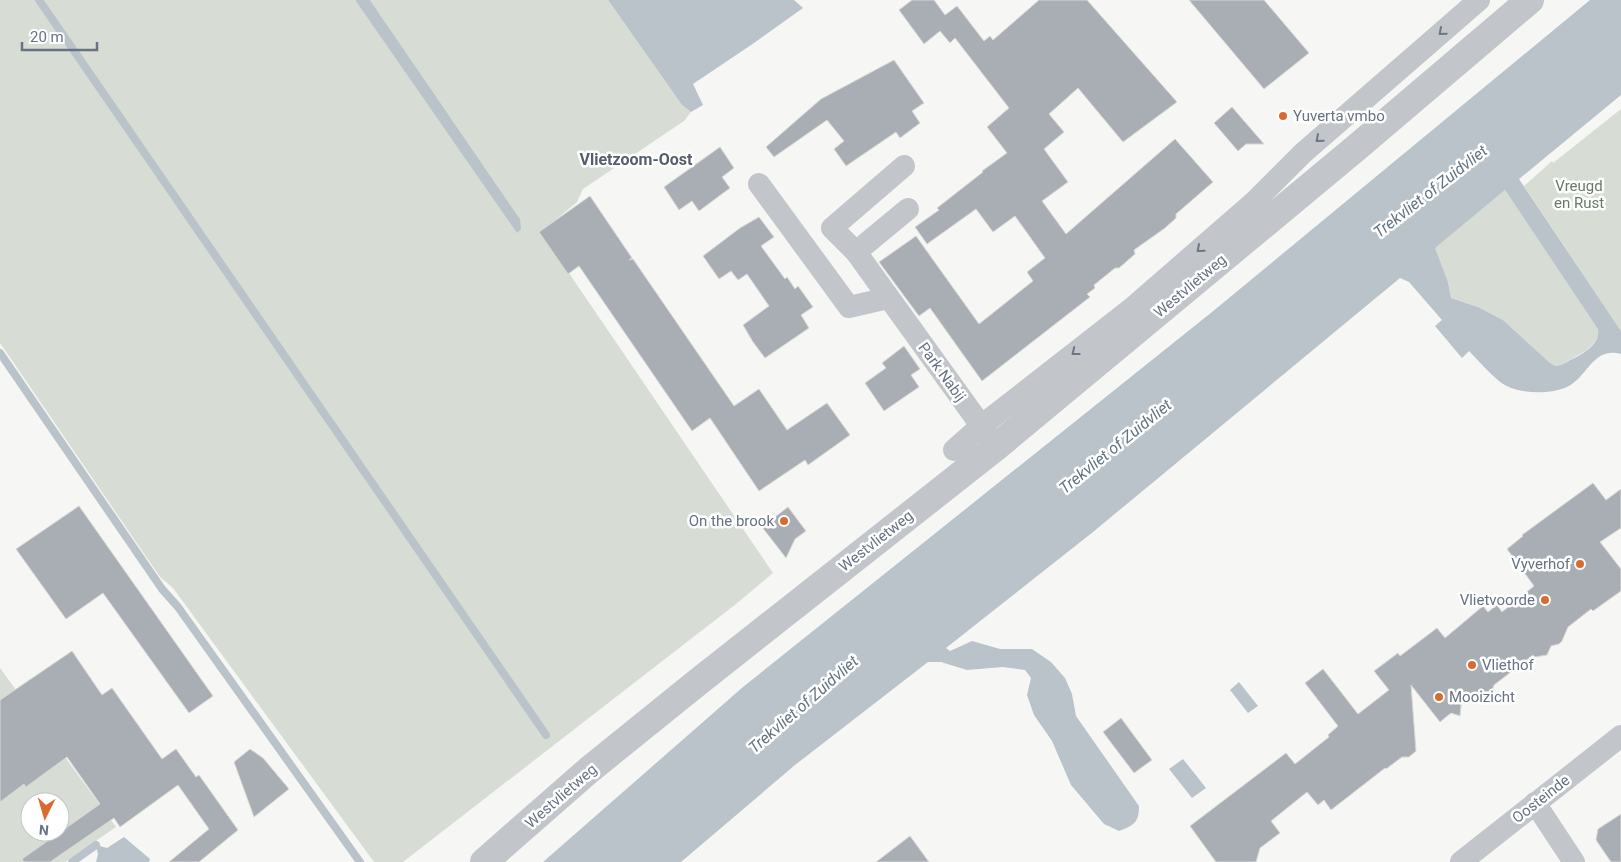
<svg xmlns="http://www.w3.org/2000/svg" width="1621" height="862" font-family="Roboto,sans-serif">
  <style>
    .green { fill: #d7ddd5; fill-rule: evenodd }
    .water { fill: #bac3c9; fill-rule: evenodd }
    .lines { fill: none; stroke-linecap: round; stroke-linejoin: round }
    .stream { stroke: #bac3c9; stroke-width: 8 }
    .building { fill: #a9aeb5; stroke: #d8d8d6 }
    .minor { stroke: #c2c5c9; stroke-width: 22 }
    .tertiary { stroke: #c2c5c9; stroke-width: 28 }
    .oneway { stroke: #6c7786 }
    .poi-dot { fill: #da6b30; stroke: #fff; stroke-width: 2 }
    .labels { text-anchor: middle; stroke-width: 5; stroke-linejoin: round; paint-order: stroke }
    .poi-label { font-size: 15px; fill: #677383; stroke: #fff; text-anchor: start }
    .park-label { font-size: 15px; fill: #677b66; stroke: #fff }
    .street-label { font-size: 15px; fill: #677383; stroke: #fff }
    .neighbourhood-label { font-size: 16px; font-weight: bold; fill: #555e69; stroke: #fff }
    .water-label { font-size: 16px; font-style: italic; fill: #63747f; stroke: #fff }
  </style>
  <rect width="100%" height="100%" fill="#f6f7f4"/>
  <!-- green -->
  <g class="green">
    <polygon points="0,0 355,0 517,232 520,219 370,0 608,0 682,105 691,112 684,121 583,189 577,202 541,232 773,573 736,604 403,862 374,862 173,588 160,577 0,343"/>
    <polygon points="1621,109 1621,331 1524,186 1552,161 1553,163"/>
    <path d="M1505,190l93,138c3,20 -23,28 -37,37l-6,1 -6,-4 -46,-42 -25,-13 -27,-9 -3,-16 -14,-34z"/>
    <path d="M0,668l116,159 -51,35h-65zM30,802h30v30h-30z"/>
  </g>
  <!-- water -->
  <g class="water">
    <polygon points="355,0 370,0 520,219 521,229 517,233"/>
    <polygon points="608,0 794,0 803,8 754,43 693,84 703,105 691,112 682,105"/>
    <path d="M1590,0h31v95l-102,84 102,152v23c-26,-7 -31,17 -49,30 -17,12 -57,11 -73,-3 -11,-9 -20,-20 -30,-30l-7,7 -27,-32 7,-6 -33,-38 -9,-4 -307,254 -147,116 4,3 22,-10 28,8h32l19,13 14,16 7,16 4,22 63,90c0,17 -5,19 -20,25l-15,-7 -33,-39 -19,-44 -18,-26 -7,-20 4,-17 -6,-8 -22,-3 -36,3 -26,-8h-13l-133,103 -114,97h-138l200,-175 469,-375zM1505,190l93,139c3,19 -23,28 -37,36l-6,1 -6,-4 -46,-42 -25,-13 -27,-9 -3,-16 -13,-34z"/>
    <polygon points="1239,682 1258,706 1248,713 1230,690"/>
    <polygon points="1183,759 1206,788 1192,798 1169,769"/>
    <polygon points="124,837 150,859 149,862 96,862 98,854 96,845 107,848"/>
  </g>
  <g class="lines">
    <!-- stream -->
    <g class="stream">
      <polyline points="39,0 546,735"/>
      <polyline points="0,353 162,589 178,607 360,862"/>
      <polyline points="72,862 96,845"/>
    </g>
  </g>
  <!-- building -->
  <g class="building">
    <polygon points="912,0 934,0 945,15 957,6 984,41 990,36 993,40 1039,0 1087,0 1177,102 1123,142 1078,88 1049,114 1064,132 1044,149 1068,182 1042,201 1066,234 1175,139 1213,182 1176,214 1176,218 1165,228 1134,250 1135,254 1119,268 1115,268 1094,285 1095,288 1087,294 1090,297 982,381 930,308 919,316 879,262 916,236 979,324 1033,281 1027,272 1045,258 1015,216 993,232 976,209 927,244 915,227 939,210 937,208 983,172 982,171 1007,153 987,127 1009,108 955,38 950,43 940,31 924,44 899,10"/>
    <polygon points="1189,0 1264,0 1309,53 1264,89"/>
    <polygon points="894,60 924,103 912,111 920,123 900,138 896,132 846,166 834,149 844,141 827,120 774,157 766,147 821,99"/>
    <polygon points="1232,107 1264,144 1246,144 1238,151 1214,123"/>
    <polygon points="720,147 734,168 722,177 730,188 699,211 692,201 679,210 664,187"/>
    <polygon points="590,196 632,258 629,260 633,259 734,406 759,389 787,430 827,403 850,435 808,465 805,460 759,491 710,418 692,431 579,266 568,274 539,232"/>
    <polygon points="759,217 774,237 761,246 785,279 787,277 795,289 798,286 813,307 801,315 809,328 765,358 753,342 743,325 769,306 747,274 738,280 731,271 719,279 703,256 740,228"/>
    <polygon points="904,346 920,369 911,375 919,387 884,411 865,383 886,368 882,363"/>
    <polygon points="1593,483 1606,500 1621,489 1621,528 1600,542 1621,569 1621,591 1593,611 1591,609 1568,627 1562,641 1559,644 1551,646 1547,655 1535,657 1533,655 1494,685 1491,694 1485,699 1462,695 1460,716 1451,713 1440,722 1411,685 1416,751 1409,757 1402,757 1386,769 1385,768 1331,810 1324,800 1318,805 1307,792 1271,821 1280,833 1260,848 1256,862 1216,862 1190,826 1286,753 1295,764 1329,737 1328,735 1338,726 1305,683 1323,669 1358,714 1389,690 1374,671 1398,653 1400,656 1437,628 1445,638 1483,606 1488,612 1497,605 1502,612 1534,586 1507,549 1523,536 1522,535"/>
    <polygon points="79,506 213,696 189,713 103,593 66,619 16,549"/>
    <polygon points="788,507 806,531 795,539 786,558 762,527"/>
    <polygon points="72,651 102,695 112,688 162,759 176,749 196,777 199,775 238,830 199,862 169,862 209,829 178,785 120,827 114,818 50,862 24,862 22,859 100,804 67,757 26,787 24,784 0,802 0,700"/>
    <polygon points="1121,718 1152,760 1134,773 1103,732"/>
    <polygon points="250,749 263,758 289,789 254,817 234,762"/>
    <polygon points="1621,814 1621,862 1611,862 1596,840 1598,829"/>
    <polygon points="910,836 929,862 876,862"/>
  </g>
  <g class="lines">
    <!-- minor -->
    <g class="minor">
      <polyline points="759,184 849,307 888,298"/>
      <polyline points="908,209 856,252 990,438"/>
      <polyline points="856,252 832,228 904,166"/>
      <polyline points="954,450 981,426 1131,309 1254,202 1303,153 1479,0"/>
      <polyline points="1535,803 1574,862"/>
      <polyline points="1461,862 1621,736"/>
    </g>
    <!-- tertiary -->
    <polyline class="tertiary" points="484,862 589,770 698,682 996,447 1356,148 1530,0"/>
  </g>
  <!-- one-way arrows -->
  <defs><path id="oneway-chevron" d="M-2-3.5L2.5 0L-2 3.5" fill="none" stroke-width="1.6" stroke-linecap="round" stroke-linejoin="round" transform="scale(1.25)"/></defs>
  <g class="oneway">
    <use href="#oneway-chevron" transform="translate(1442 32) rotate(139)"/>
    <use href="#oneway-chevron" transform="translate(1319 139) rotate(139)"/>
    <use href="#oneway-chevron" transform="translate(1200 249) rotate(139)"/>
    <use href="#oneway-chevron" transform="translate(1075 352) rotate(142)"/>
  </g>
  <!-- markers -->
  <g class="poi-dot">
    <circle cx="1283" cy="116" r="5"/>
    <circle cx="784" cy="521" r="5"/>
    <circle cx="1580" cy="564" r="5"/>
    <circle cx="1545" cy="600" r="5"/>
    <circle cx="1472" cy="665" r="5"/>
    <circle cx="1439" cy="697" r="5"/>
  </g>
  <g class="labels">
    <!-- poi labels -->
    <g class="poi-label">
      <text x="1293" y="121">Yuverta vmbo</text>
      <text x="774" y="526" text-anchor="end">On the brook</text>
      <text x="1570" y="569" text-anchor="end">Vyverhof</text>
      <text x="1535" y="605" text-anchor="end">Vlietvoorde</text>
      <text x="1482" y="670">Vliethof</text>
      <text x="1449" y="702">Mooizicht</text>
    </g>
    <!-- park labels -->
    <g class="park-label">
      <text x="1579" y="191">Vreugd<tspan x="1579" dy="17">en Rust</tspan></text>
    </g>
    <!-- street labels -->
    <g class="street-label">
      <text transform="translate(1190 286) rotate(-40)" y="5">Westvlietweg</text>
      <text transform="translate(942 372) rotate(54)" y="5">Park Nabij</text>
      <text transform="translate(876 541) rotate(-38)" y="5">Westvlietweg</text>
      <text transform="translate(561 796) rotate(-41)" y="5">Westvlietweg</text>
      <text transform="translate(1541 799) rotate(-38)" y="5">Oosteinde</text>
    </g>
    <!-- neighbourhood labels -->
    <g class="neighbourhood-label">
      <text x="636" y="165">Vlietzoom-Oost</text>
    </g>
    <!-- water labels -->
    <g class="water-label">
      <text transform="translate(1430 191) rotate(-38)" y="6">Trekvliet of Zuidvliet</text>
      <text transform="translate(1115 446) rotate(-39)" y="6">Trekvliet of Zuidvliet</text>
      <text transform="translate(803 704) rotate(-41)" y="6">Trekvliet of Zuidvliet</text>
    </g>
  </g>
  <!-- north arrow -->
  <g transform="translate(45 817) rotate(185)"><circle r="24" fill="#ffffff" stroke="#c2c7cd"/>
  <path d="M0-4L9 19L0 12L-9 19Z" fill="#da6b30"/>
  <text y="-8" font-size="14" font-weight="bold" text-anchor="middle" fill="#677383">N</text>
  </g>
  <!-- scale -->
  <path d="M22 42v8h75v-8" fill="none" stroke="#677383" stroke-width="2.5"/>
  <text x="30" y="42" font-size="15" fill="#677383" stroke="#ffffff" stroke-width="4" paint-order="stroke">20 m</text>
</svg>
